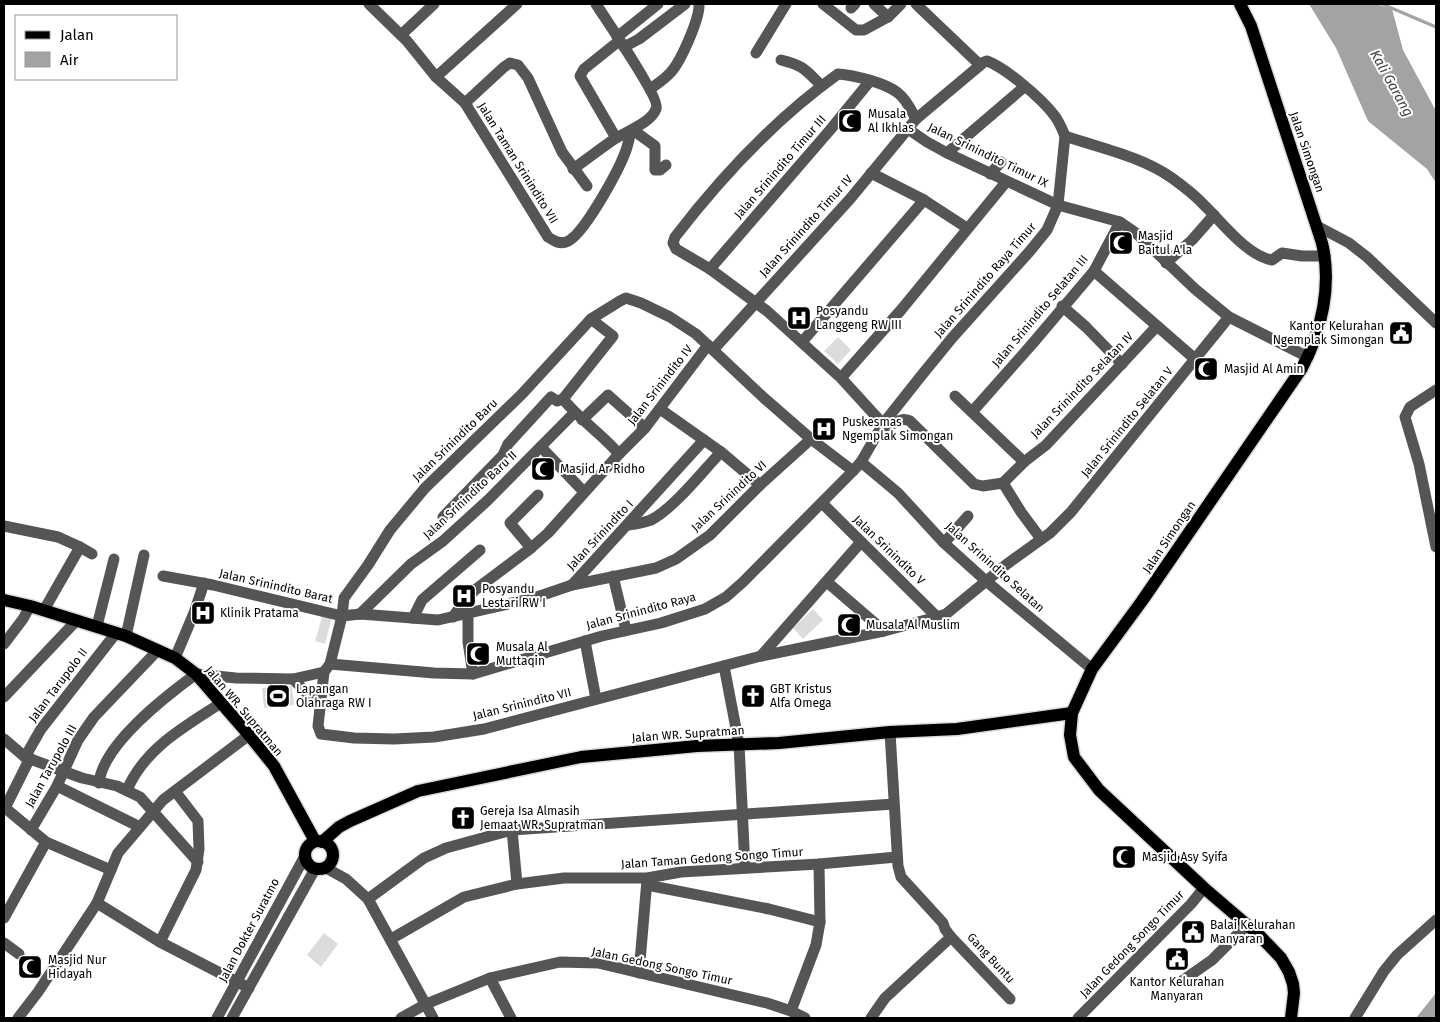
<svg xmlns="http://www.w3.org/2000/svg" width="1440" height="1022" font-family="'Fira Sans',sans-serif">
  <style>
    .green { fill: #dcdcdc }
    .water { fill: #a3a3a3 }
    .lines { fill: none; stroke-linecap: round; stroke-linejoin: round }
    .stream { stroke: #a3a3a3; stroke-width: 3 }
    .major-casing { stroke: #dbdbdb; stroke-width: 15 }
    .minor { stroke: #555; stroke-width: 11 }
    .major { stroke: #000; stroke-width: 12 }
    .labels { text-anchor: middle; stroke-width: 4; stroke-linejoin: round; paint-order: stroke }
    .poi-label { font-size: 12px; fill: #000; stroke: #fff; text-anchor: start }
    .street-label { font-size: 12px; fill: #000; stroke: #fff }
    .water-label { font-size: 14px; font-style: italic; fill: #444; stroke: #fff }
  </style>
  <rect width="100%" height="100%" fill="#fff"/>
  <!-- green -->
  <g class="green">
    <polygon points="838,337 851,350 838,364 824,351"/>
    <polygon points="813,609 823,620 803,639 793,628"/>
    <polygon points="323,614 332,617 325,644 315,641"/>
    <polygon points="292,686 294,705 264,708 262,688"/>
    <polygon points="324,933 338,944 321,967 307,955"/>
  </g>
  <!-- water -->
  <g class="water">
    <polygon points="1309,4 1375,4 1392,9 1403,50 1436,111 1436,183 1427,169 1368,121 1336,48"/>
    <polygon points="1436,993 1436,1018 1416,1018"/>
  </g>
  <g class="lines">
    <!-- stream -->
    <polyline class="stream" points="1382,4 1436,27"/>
    <defs>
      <g id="major">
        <path d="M1240,4l11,22 71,217c10,42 0,87 -20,125l-160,233 -50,68 -20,44 -2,22 4,22 25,33 105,98 56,48 21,22 8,14 4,12 1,9 -3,25"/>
        <polyline points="4,600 30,606 126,636 175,658 196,674 249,735 274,766 315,841"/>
        <circle cx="319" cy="855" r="14"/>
        <polyline points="322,842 339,827 350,821 418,791 581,757 697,746 779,743 890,732 957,729 1072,713"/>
      </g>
    </defs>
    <!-- major casing -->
    <use href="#major" class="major-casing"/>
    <!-- minor -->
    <g class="minor">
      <path d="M369,4l38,37 29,36 29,26 83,134c6,4 11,7 18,5 17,-5 52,-71 59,-89 3,-7 4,-15 6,-22"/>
      <polyline points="823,4 856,30 864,30 888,17"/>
      <polyline points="874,4 888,17 901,4"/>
      <polyline points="916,4 980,65"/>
      <polyline points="851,8 855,4"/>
      <polyline points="401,35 434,4"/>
      <polyline points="617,37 658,4"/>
      <polyline points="624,47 639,39 685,4"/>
      <polyline points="756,53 786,4"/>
      <path d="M781,60c24,6 24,10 41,26"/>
      <polyline points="436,77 517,4"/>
      <path d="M650,89c7,-5 15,-10 21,-17 10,-11 29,-54 28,-68"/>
      <polyline points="465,103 504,67 510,63 518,65 528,78 562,152 587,186"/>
      <polyline points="908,129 927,142 947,153 1058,205 1120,222 1136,233 1195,289 1229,317 1308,357"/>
      <polyline points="633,130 655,146 655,170 660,170 666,165"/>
      <polyline points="616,138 580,76 584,69 619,41"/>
      <polyline points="947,153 1024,87"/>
      <path d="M573,169c14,-10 27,-20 40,-29 12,-8 38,-17 43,-31 5,-10 -52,-92 -60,-105"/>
      <polyline points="871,173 924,200 967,228"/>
      <polyline points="990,174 1001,162"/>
      <polyline points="1317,226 1349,243 1367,257 1436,323"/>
      <polyline points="1166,263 1192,240 1214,215"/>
      <polyline points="710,269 830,130 870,81"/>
      <polyline points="1094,271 1195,359"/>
      <polyline points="1062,306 1086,327 1122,364"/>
      <polyline points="802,342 924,200"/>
      <path d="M713,350l137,-151 66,-80 68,-57 3,-1c19,7 55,38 67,54 5,6 8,14 11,21 35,12 76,20 107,42 11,8 23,17 32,27 18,17 42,50 68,55l10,-7 20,3h23"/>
      <polyline points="841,378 901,310 1006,182"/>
      <polyline points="1436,390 1410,407 1405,417 1419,464 1436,547"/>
      <polyline points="955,396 1024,462"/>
      <path d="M563,399c17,21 39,35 56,55"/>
      <polyline points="660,409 721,452 760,485"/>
      <polyline points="972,412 1033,343 1094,271 1120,222"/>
      <polyline points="582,420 608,395 645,428"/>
      <path d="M883,424l-42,-46 -74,-67 -57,-42 -34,-20 -3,-6 2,-6c47,-61 100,-118 163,-163 16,1 48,9 60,19 9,7 13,17 18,26"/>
      <path d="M883,424l4,2c10,-2 13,-10 23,-5l64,63 9,2 20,-3 18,29 20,27"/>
      <polyline points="541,447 584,492"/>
      <polyline points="861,462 898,493 944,543 986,581 1092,669"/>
      <polyline points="853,471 811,439 764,398 696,334 670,317 641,303 626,298 620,301 591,319 522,394 425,488 390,530 368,565 344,598 342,616 330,664 324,672 318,726 321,734 354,738 394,739 434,737 484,729 761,656 884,631 937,617 946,614 1007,564 1050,533 1071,512 1229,317"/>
      <polyline points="1003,483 1024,462 1046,445 1157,326"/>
      <polyline points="822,503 937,617"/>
      <polyline points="443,517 503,455 508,444 551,397 557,401 563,399 613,336 591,319"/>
      <path d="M628,525c8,-1 15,-2 23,-5 23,-12 51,-48 70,-68"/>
      <polyline points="4,526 58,537 80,547 44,610"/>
      <polyline points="944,543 968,516"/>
      <polyline points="80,547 92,554"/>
      <polyline points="531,548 510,523 538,495"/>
      <polyline points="163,576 213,585 342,616 360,614 438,620 534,598 572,585 656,568 676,559 710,535 760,485 811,439"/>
      <polyline points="613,576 626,630"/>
      <polyline points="827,582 884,631"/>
      <polyline points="572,585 704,440"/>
      <polyline points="360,614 411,564 443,541 488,500 574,413"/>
      <polyline points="468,614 468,642 473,674"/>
      <polyline points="453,617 465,600 475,590 531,548 548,533 619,454 645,428 708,345"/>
      <polyline points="413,618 422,600 480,550"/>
      <polyline points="97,626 114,559"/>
      <polyline points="126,636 144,555"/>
      <polyline points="585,641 596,699"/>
      <polyline points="4,644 23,619 30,606"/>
      <polyline points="761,656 861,542"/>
      <polyline points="175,658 194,613 204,583"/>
      <polyline points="330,664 434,673 473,674 602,636 661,623 705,609 726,597 743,582 853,471 861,462 883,424 921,376 952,338 1030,251 1047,230 1058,205 1065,136"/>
      <polyline points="724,666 739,744 745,868"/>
      <polyline points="293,679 320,707"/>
      <polyline points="4,697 77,620"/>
      <polyline points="890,732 898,866 901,877 943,923 945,929 951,937 1010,999"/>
      <polyline points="4,739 25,757 82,778 117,786 140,797 198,862"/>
      <polyline points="25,757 41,729 116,633"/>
      <path d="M99,783c4,-39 67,-87 97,-109l40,4 57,1 31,-7"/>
      <polyline points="57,786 140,827"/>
      <path d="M127,790c18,-42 57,-63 94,-87"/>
      <polyline points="4,807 46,842 111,870"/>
      <polyline points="5,808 30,758"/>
      <polyline points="31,830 57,786 78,740 94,717 158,650"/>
      <polyline points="512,830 517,884"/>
      <polyline points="326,868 346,879 368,899 433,1018"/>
      <polyline points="647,885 769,909 820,922"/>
      <polyline points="368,899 424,858 446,848 512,830 894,804"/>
      <polyline points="97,903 118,853 163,800 249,735"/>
      <polyline points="4,918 46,842"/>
      <polyline points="391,939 464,897 517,884 564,878 647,878 681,872 819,864 897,857"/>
      <polyline points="160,942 196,870 199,849 198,821 175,791"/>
      <polyline points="4,943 19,954"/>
      <polyline points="639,973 647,880"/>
      <polyline points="490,978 511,1018"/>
      <polyline points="1182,981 1212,960 1247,925"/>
      <polyline points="791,1011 816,945 820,922 819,864"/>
      <polyline points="18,1018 38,992 97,903 160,942 249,988"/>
      <polyline points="217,1018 305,856"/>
      <polyline points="232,1018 315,869"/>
      <polyline points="401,1018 426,1004 490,978 560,962 598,963 767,1003 791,1011 805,1018"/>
      <polyline points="871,1018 885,998 951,937"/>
      <polyline points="1078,1018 1191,904 1204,888"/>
      <polyline points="1355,1018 1384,971 1397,955 1436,920"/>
    </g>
    <!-- major -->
    <use href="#major" class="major"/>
  </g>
  <!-- icons -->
  <defs>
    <symbol id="mosque-square" viewBox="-11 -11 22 22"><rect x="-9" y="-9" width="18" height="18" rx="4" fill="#000" stroke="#fff"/><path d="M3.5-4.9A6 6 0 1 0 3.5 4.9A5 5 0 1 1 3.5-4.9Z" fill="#fff"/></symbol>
    <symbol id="hospital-square" viewBox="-11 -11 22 22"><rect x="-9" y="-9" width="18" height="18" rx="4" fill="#000" stroke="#fff"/><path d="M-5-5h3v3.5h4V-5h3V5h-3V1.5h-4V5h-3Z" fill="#fff"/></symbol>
    <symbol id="civic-square" viewBox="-11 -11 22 22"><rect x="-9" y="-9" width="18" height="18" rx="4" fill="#000" stroke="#fff"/><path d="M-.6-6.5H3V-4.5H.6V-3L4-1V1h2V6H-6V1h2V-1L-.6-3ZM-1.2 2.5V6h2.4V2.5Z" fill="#fff"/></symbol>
    <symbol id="stadium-square" viewBox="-11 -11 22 22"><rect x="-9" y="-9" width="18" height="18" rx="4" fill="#000" stroke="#fff"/><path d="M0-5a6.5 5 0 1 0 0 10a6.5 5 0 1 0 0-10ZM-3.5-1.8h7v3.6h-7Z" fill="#fff"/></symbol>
    <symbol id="church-square" viewBox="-11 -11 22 22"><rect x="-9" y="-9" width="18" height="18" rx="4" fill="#000" stroke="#fff"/><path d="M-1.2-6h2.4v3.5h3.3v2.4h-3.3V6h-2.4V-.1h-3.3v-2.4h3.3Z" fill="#fff"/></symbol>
  </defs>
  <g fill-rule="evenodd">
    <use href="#mosque-square" x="836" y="107" width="28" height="28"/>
    <use href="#mosque-square" x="1107" y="229" width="28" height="28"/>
    <use href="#hospital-square" x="785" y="304" width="28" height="28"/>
    <use href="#civic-square" x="1387" y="319" width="28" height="28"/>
    <use href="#mosque-square" x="1192" y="355" width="28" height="28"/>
    <use href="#hospital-square" x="810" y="415" width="28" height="28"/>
    <use href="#mosque-square" x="529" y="455" width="28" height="28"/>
    <use href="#hospital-square" x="450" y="582" width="28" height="28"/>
    <use href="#hospital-square" x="189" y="599" width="28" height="28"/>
    <use href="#mosque-square" x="835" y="611" width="28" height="28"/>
    <use href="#mosque-square" x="464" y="640" width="28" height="28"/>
    <use href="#stadium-square" x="264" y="682" width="28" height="28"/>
    <use href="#church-square" x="739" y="682" width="28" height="28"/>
    <use href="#church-square" x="449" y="804" width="28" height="28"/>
    <use href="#mosque-square" x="1110" y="843" width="28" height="28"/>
    <use href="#civic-square" x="1179" y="918" width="28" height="28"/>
    <use href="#civic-square" x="1163" y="945" width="28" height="28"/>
    <use href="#mosque-square" x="16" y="953" width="28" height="28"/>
  </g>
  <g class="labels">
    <!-- poi labels -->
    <g class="poi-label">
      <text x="868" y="118">Musala<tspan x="868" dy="14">Al Ikhlas</tspan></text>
      <text x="1138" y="240">Masjid<tspan x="1138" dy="14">Baitul A'la</tspan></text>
      <text x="816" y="315">Posyandu<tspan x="816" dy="14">Langgeng RW III</tspan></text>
      <text x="1384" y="330" text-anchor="end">Kantor Kelurahan<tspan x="1384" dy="14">Ngemplak Simongan</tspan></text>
      <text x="1224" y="373">Masjid Al Amin</text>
      <text x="842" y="426">Puskesmas<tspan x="842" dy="14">Ngemplak Simongan</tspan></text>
      <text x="560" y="473">Masjid Ar Ridho</text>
      <text x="482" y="593">Posyandu<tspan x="482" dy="14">Lestari RW I</tspan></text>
      <text x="220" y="617">Klinik Pratama</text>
      <text x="866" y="629">Musala Al Muslim</text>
      <text x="496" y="651">Musala Al<tspan x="496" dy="14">Muttaqin</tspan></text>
      <text x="296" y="693">Lapangan<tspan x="296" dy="14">Olahraga RW I</tspan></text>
      <text x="770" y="693">GBT Kristus<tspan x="770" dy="14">Alfa Omega</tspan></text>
      <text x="480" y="815">Gereja Isa Almasih<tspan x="480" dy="14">Jemaat WR. Supratman</tspan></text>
      <text x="1142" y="861">Masjid Asy Syifa</text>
      <text x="1210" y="929">Balai Kelurahan<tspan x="1210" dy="14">Manyaran</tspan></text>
      <text x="48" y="964">Masjid Nur<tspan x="48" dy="14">Hidayah</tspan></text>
      <text x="1177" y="986" text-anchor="middle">Kantor Kelurahan<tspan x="1177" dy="14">Manyaran</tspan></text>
    </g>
    <!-- street labels -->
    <g class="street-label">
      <text transform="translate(1307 152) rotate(71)" y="4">Jalan Simongan</text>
      <text transform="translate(988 155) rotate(26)" y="4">Jalan Srinindito Timur IX</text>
      <text transform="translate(518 163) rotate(58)" y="4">Jalan Taman Srinindito VII</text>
      <text transform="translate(780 167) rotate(-49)" y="4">Jalan Srinindito Timur III</text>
      <text transform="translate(806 226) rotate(-48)" y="4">Jalan Srinindito Timur IV</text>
      <text transform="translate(985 280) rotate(-49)" y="4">Jalan Srinindito Raya Timur</text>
      <text transform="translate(1040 311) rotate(-50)" y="4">Jalan Srinindito Selatan III</text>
      <text transform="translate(660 385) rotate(-52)" y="4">Jalan Srinindito IV</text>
      <text transform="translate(1082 385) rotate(-46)" y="4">Jalan Srinindito Selatan IV</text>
      <text transform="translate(1127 422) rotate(-51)" y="4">Jalan Srinindito Selatan V</text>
      <text transform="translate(455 440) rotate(-44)" y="4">Jalan Srinindito Baru</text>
      <text transform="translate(470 495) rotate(-43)" y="4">Jalan Srinindito Baru II</text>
      <text transform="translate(729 496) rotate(-43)" y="4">Jalan Srinindito VI</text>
      <text transform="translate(600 535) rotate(-47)" y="4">Jalan Srinindito I</text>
      <text transform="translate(1169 537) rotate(-56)" y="4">Jalan Simongan</text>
      <text transform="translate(889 550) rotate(44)" y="4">Jalan Srinindito V</text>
      <text transform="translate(995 567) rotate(42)" y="4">Jalan Srinindito Selatan</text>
      <text transform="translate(276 586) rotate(13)" y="4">Jalan Srinindito Barat</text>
      <text transform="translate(641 611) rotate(-15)" y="4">Jalan Srinindito Raya</text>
      <text transform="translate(58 685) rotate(-53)" y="4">Jalan Tarupolo II</text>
      <text transform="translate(522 704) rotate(-14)" y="4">Jalan Srinindito VII</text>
      <text transform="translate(244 711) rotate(50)" y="4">Jalan WR. Supratman</text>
      <text transform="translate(688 734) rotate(-4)" y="4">Jalan WR. Supratman</text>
      <text transform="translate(51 766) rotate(-61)" y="4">Jalan Tarupolo III</text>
      <text transform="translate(712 858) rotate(-4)" y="4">Jalan Taman Gedong Songo Timur</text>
      <text transform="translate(249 930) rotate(-62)" y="4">Jalan Dokter Suratmo</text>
      <text transform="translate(1132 944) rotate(-46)" y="4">Jalan Gedong Songo Timur</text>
      <text transform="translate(991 958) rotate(47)" y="4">Gang Buntu</text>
      <text transform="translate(662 966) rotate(12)" y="4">Jalan Gedong Songo Timur</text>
    </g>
    <!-- water labels -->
    <g class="water-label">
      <text transform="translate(1392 83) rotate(61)" y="5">Kali Garang</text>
    </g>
  </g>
  <!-- border -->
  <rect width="1440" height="1022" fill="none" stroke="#000000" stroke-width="10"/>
  <!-- legend -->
  <rect x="15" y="15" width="162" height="65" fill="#ffffff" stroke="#999999"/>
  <rect x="25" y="31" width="25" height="8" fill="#000000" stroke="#999999"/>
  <text x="60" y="40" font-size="15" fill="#000000">Jalan</text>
  <rect x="25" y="52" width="25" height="15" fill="#a3a3a3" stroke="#999999"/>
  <text x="60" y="65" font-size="15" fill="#000000">Air</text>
</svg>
